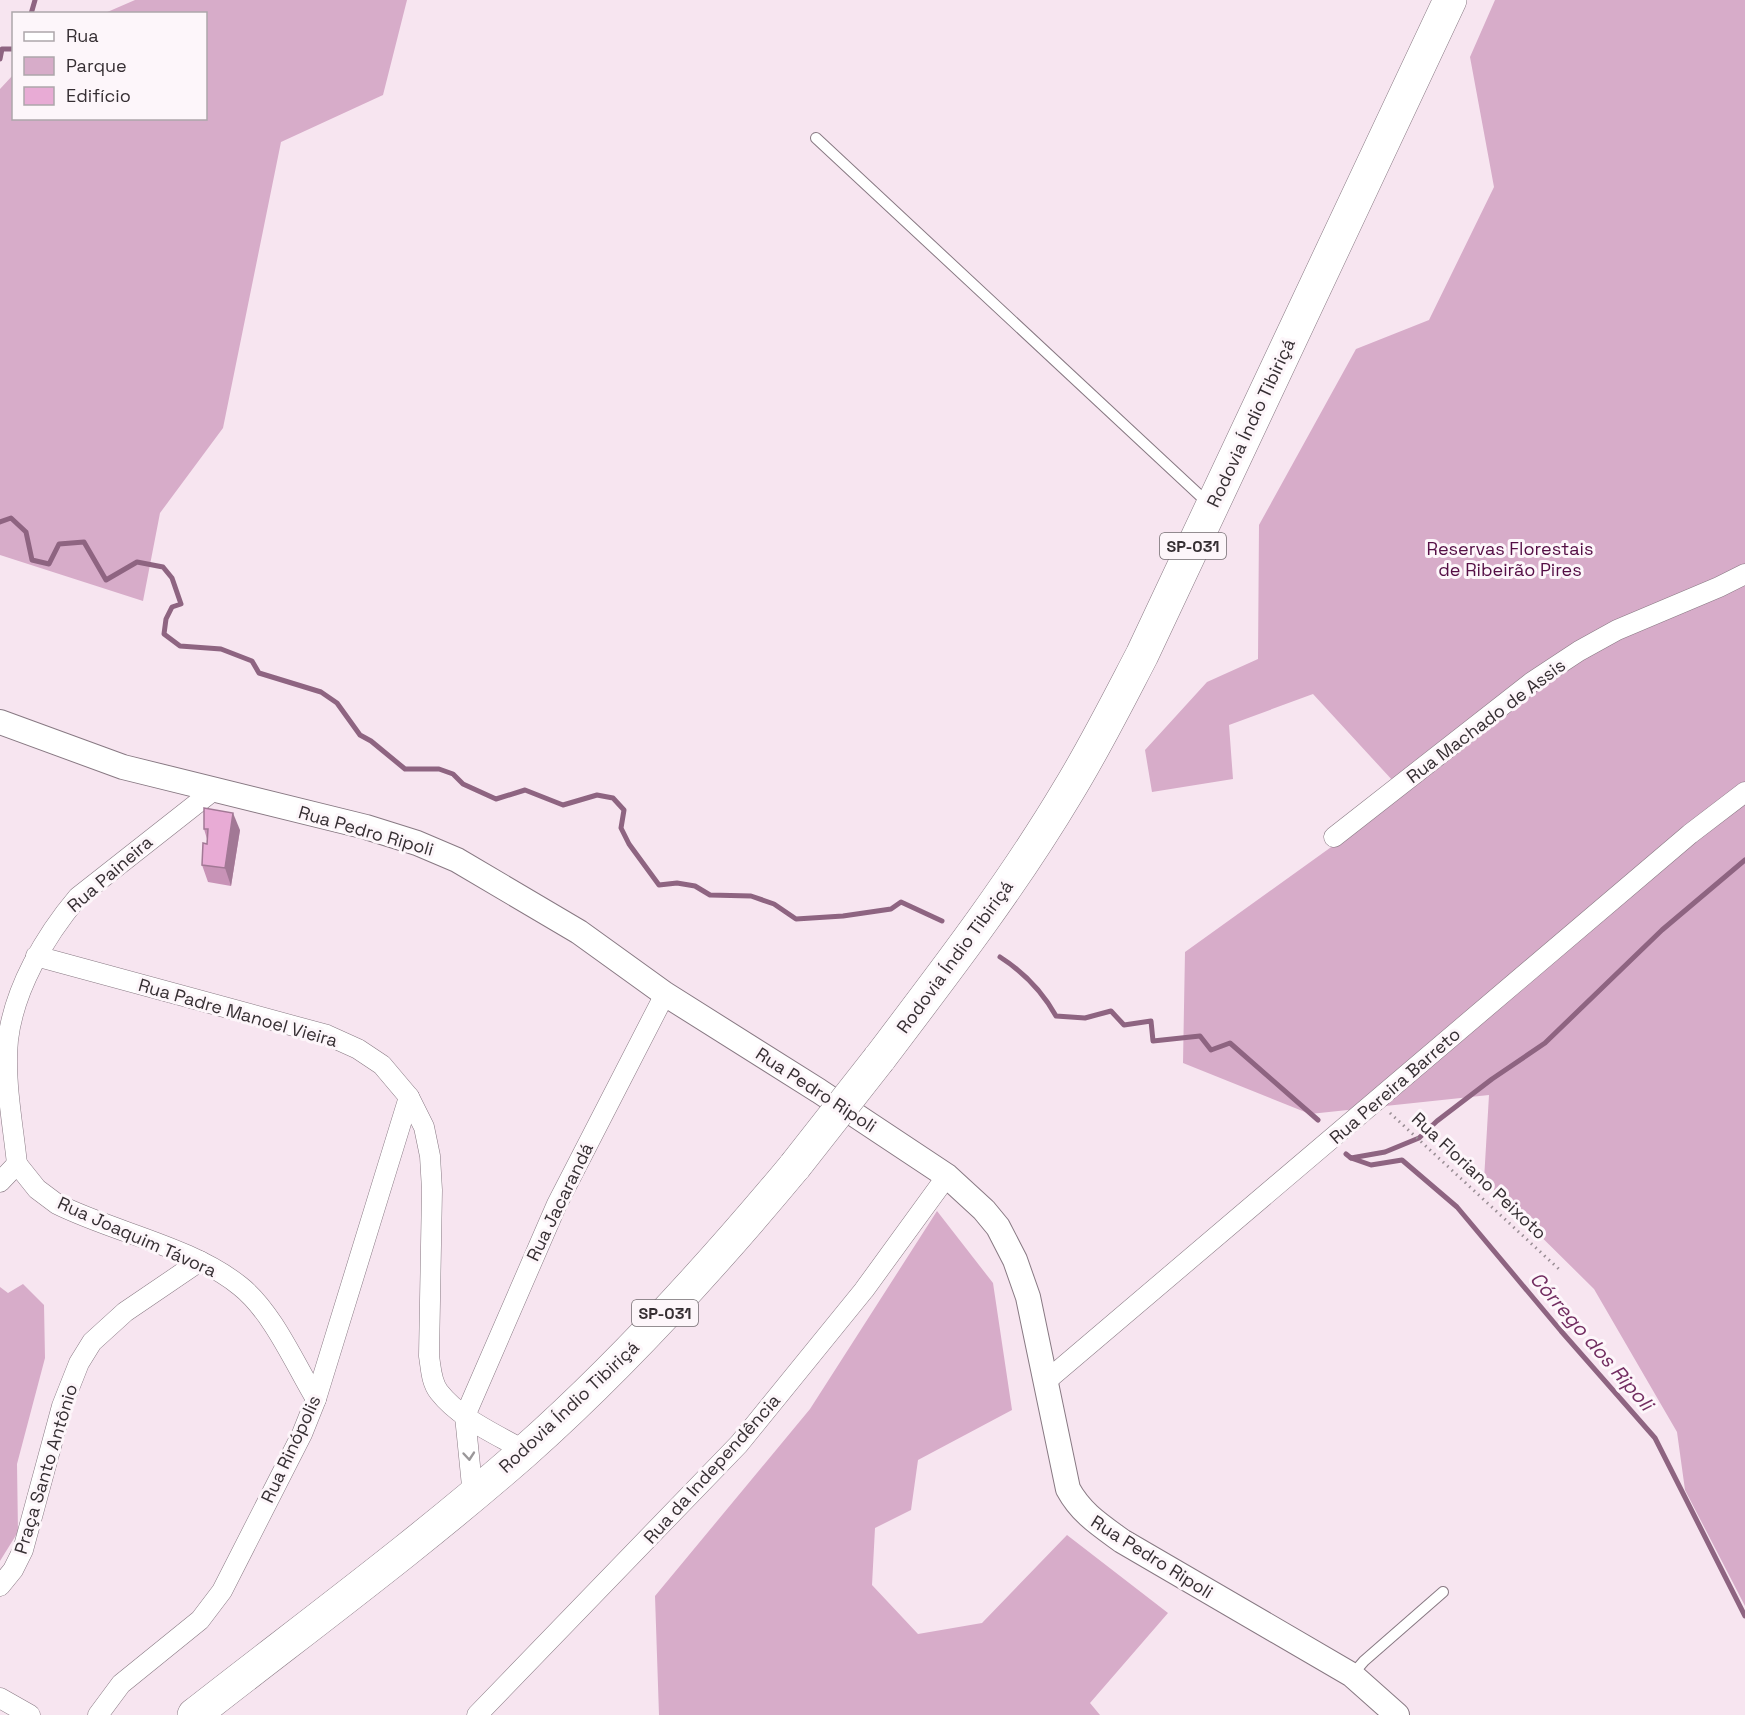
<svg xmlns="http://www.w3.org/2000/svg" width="1745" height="1715" font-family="'Space Grotesk',sans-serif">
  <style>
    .green { fill: #d7acc9 }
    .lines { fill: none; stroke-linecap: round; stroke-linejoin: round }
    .stream { stroke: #8e6481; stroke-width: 5 }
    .service-casing { stroke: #887983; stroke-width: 12 }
    .minor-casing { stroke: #887983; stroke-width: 21 }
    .tertiary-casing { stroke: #887983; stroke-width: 26 }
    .trunk-casing { stroke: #887983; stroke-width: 34 }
    .path { stroke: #998d94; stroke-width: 3; stroke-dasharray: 1.5 4.5; stroke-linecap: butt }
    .service { stroke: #fff; stroke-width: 10 }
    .minor { stroke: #fff; stroke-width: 20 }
    .tertiary { stroke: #fff; stroke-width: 24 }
    .trunk { stroke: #fff; stroke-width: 33 }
    .trunk-bridge-casing { stroke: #887983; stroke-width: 34; stroke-linecap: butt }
    .trunk-bridge { stroke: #fff; stroke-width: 33 }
    .wall { fill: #c893b7 }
    .shaded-wall { fill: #a27895 }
    .building { fill: #e8abd5; stroke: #a27895; stroke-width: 1.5 }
    .oneway { stroke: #9a9799 }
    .labels { text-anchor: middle; stroke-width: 6; stroke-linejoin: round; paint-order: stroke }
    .shield { fill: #fdf6fa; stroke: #726b6f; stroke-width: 1.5 }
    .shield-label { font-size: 16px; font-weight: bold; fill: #362f33 }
    .street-label { font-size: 18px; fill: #362f33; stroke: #fdf6fa }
    .park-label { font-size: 18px; fill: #540e45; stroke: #fdf6fa }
    .water-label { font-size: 20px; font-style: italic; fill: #722d61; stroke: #fdf6fa }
  </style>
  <rect width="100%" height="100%" fill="#f7e5f0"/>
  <!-- green -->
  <g class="green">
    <polygon points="135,0 407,0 383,95 281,142 223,428 160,513 143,601 0,555 0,89 13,75 14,118 206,118 206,14 105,13"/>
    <polygon points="1495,0 1745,0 1745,1606 1685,1490 1677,1432 1594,1289 1484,1180 1489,1095 1310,1114 1183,1063 1185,952 1405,794 1313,694 1229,725 1233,779 1152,792 1145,750 1207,682 1258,659 1259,525 1356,349 1429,320 1494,187 1470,57"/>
    <polygon points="937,1211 993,1283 1012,1410 918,1460 911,1510 875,1528 872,1585 918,1634 982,1623 1067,1535 1168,1613 1090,1703 1100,1715 659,1715 655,1596 810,1409"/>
    <polygon points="23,1284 44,1305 45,1358 17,1464 18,1532 0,1561 0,1287 8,1293"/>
  </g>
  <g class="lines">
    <!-- stream -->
    <g class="stream">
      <polyline points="31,14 35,0"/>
      <polyline points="0,59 2,49 14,49"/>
      <polyline points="0,522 11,518 26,532 32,560 49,564 59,544 84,542 106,580 137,562 163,567 172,578 181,604 172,607 166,619 164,634 180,646 221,649 252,661 259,673 321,692 337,703 360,735 371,741 405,769 439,769 453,774 463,784 496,799 525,790 563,805 597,795 613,798 624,810 621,828 629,844 659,885 677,883 695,886 710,895 751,896 774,904 796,919 843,916 891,909 901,902 942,921"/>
      <path d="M1000,957c25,16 42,34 56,59l29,2 26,-7 13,14 27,-4 2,20 47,-5 11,14 19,-7 88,77"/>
      <polyline points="1346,1154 1351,1158 1385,1152 1419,1138 1437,1121 1492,1079 1545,1043 1662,930 1745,860"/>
      <polyline points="1351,1158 1371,1165 1402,1160 1457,1207 1561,1331 1655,1438 1745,1616"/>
    </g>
    <defs>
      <g id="service">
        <polyline points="816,138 1209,504"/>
        <polyline points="1352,1675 1364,1661 1443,1592"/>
      </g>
      <g id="minor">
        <polyline points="1334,837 1532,682 1579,651 1617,630 1719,587 1745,574"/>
        <path d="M36,956l291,79 31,14 24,16 27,32 15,30 6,29 2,34 -3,166c2,12 2,26 10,36 21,27 57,42 86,59"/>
        <path d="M17,1164c-4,-40 -13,-83 -9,-124 6,-51 37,-104 70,-143l136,-107"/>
        <path d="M17,1164l20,25 20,15c56,28 135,43 183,82 32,25 55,78 76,113"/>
        <polyline points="0,1182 17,1164"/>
        <polyline points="1045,1382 1690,834 1745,792"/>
        <polyline points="473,1496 465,1416 557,1204 665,994"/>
        <polyline points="0,1586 13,1570 23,1550 62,1406 79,1363 92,1342 125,1312 200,1261"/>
        <polyline points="0,1698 30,1715"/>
        <polyline points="98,1715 121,1684 200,1620 222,1591 302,1434 316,1399 409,1097"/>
        <polyline points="477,1715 739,1444 864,1290 947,1176"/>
      </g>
      <path id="tertiary" d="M0,722l123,45 243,60 51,16 40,17 122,72 86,62 154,97 128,85 37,34 14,17 17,33 13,37 40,192c13,24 32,36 54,52l230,134 45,40"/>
      <g id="trunk">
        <path d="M879,1059c66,-87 133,-174 189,-268 27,-44 50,-90 74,-136l308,-655"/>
        <path d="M194,1715c111,-87 224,-170 330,-263 98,-87 187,-185 271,-286"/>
      </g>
    </defs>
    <!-- service casing -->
    <use href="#service" class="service-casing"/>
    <!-- minor casing -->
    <use href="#minor" class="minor-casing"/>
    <!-- tertiary casing -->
    <use href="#tertiary" class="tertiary-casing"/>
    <!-- trunk casing -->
    <use href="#trunk" class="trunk-casing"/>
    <!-- path -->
    <polyline class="path" points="1390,1113 1561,1271"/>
    <!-- service -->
    <use href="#service" class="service"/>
    <!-- minor -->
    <use href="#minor" class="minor"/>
    <!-- tertiary -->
    <use href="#tertiary" class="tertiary"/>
    <!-- trunk -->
    <use href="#trunk" class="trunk"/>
    <defs>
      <polyline id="trunk-bridge" points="795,1166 879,1059"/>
    </defs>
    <!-- trunk-bridge casing -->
    <use href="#trunk-bridge" class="trunk-bridge-casing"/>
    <!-- trunk-bridge -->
    <use href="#trunk-bridge" class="trunk-bridge"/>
  </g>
  <!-- wall -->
  <polygon class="wall" points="204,829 240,830 231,886 208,882 202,865 207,844 207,839"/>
  <!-- shaded-wall -->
  <polygon class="shaded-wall" points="233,813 240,830 231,886 225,868"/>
  <!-- building -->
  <polygon class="building" points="204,808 233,813 225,868 202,865 203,843 207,844 208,829 204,829"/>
  <!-- one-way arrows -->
  <defs><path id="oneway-chevron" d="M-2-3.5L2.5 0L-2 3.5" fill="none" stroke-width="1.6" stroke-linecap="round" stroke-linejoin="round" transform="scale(1.5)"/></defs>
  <use class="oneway" href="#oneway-chevron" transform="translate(469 1456) rotate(85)"/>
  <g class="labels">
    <!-- shield labels -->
    <g class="shield">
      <rect x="1160" y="533" width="66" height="26" rx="4.5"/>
      <rect x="632" y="1300" width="66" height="26" rx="4.5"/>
    </g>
    <g class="shield-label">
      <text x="1193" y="552">SP-031</text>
      <text x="665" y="1319">SP-031</text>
    </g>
    <!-- street labels -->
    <g class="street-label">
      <text transform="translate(1251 423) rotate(-65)" y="6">Rodovia Índio Tibiriçá</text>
      <text transform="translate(1486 721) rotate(-37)" y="6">Rua Machado de Assis</text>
      <text transform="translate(366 831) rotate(16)" y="6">Rua Pedro Ripoli</text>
      <text transform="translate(110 874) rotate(-41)" y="6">Rua Paineira</text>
      <text transform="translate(955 957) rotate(-54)" y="6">Rodovia Índio Tibiriçá</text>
      <text transform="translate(238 1013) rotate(16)" y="6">Rua Padre Manoel Vieira</text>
      <text transform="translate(1395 1086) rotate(-41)" y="6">Rua Pereira Barreto</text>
      <text transform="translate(816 1090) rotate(33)" y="6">Rua Pedro Ripoli</text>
      <text transform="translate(1479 1176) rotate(43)" y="6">Rua Floriano Peixoto</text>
      <text transform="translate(560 1202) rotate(-64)" y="6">Rua Jacarandá</text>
      <text transform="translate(137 1237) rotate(24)" y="6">Rua Joaquim Távora</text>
      <text transform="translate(569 1407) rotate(-43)" y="6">Rodovia Índio Tibiriçá</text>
      <text transform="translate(291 1449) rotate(-65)" y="6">Rua Rinópolis</text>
      <text transform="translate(46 1469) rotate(-73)" y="6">Praça Santo Antônio</text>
      <text transform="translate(712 1469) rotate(-48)" y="6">Rua da Independência</text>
      <text transform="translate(1152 1557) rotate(32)" y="6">Rua Pedro Ripoli</text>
    </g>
    <!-- park labels -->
    <g class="park-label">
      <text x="1510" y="555">Reservas Florestais<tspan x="1510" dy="21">de Ribeirão Pires</tspan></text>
    </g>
    <!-- water labels -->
    <g class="water-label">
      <text transform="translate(1592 1341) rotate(49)" y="7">Córrego dos Ripoli</text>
    </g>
  </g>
  <!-- legend -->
  <rect x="12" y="12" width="195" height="108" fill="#fdf6fa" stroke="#ada6aa" stroke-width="1.5"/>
  <rect x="24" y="32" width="30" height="9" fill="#ffffff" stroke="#ada6aa" stroke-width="1.5"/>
  <text x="66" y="42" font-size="18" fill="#362f33">Rua</text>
  <rect x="24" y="57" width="30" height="18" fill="#d7acc9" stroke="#ada6aa" stroke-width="1.5"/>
  <text x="66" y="72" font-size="18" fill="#362f33">Parque</text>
  <rect x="24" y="87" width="30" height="18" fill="#e8abd5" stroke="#ada6aa" stroke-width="1.5"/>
  <text x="66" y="102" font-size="18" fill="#362f33">Edifício</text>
</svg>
